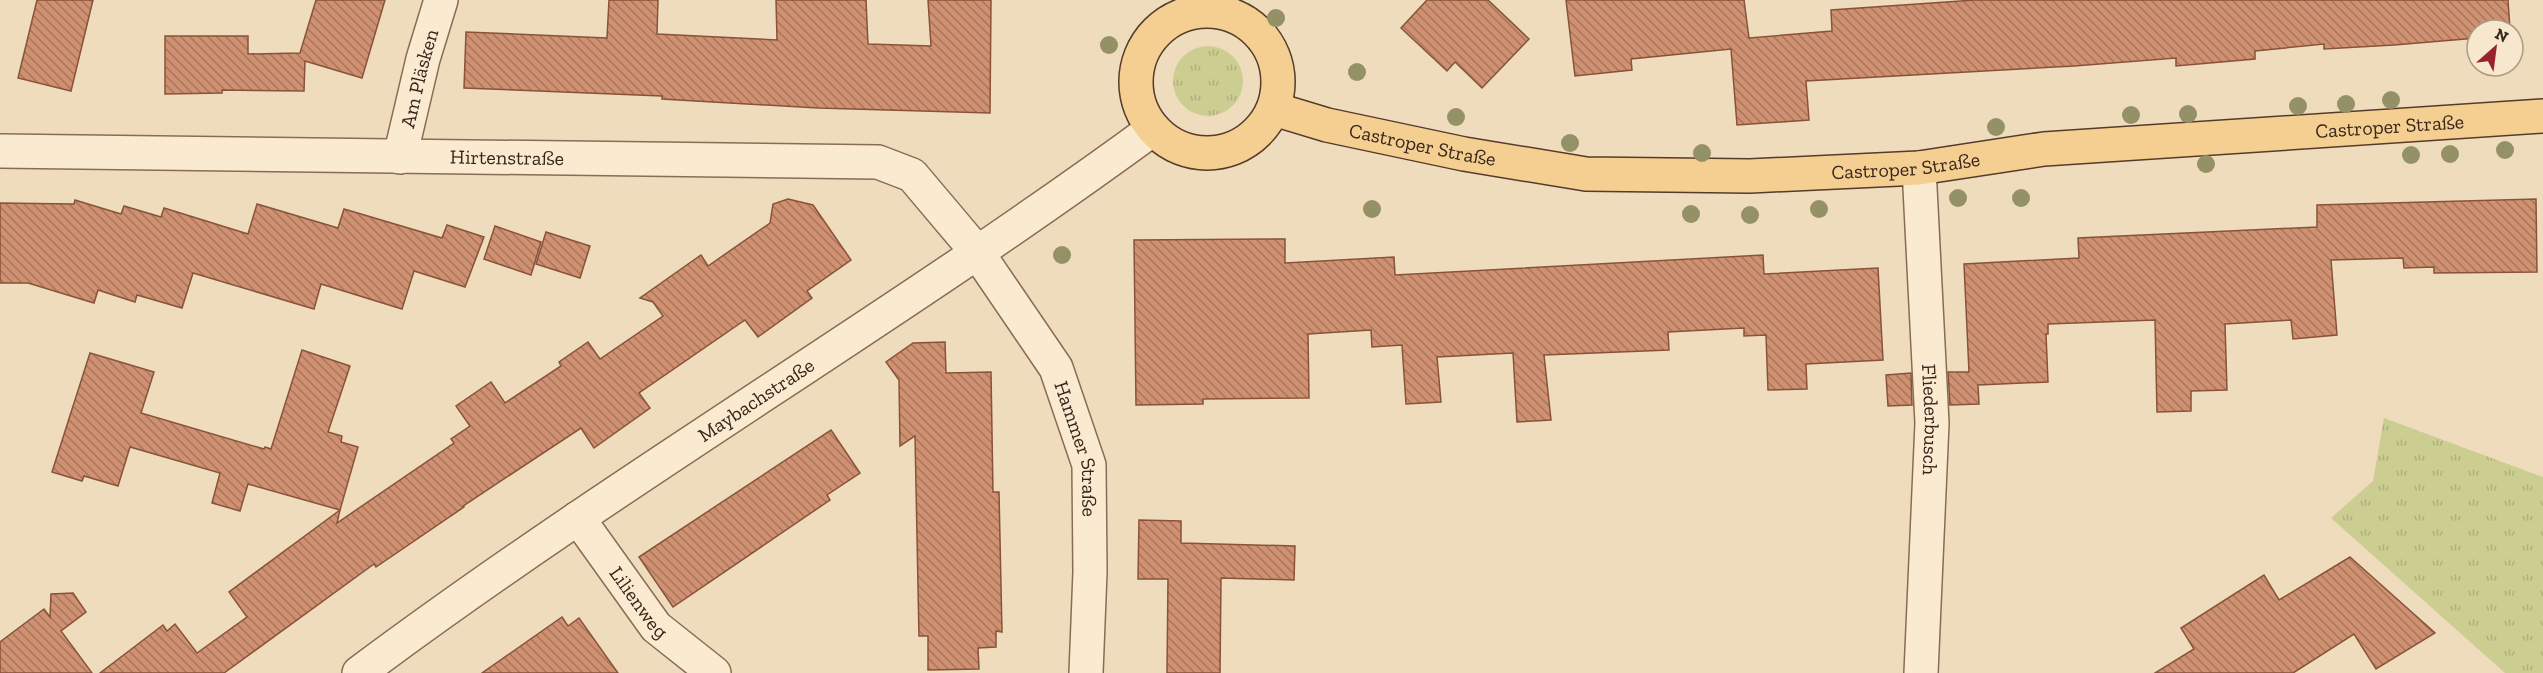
<svg xmlns="http://www.w3.org/2000/svg" width="2543" height="673" font-family="'Zilla Slab',serif">
  <style>
    .grass { fill: url(#grass-tufts) }
    .building { fill: url(#building-back-hatch); stroke: #88533a; stroke-width: 1.5 }
    .lines { fill: none; stroke-linecap: round; stroke-linejoin: round }
    .minor-casing { stroke: #886c55; stroke-width: 36 }
    .major-casing { stroke: #553b2a; stroke-width: 36 }
    .minor { stroke: #faead0; stroke-width: 33 }
    .major { stroke: #f5cf92; stroke-width: 33 }
    .tree { fill: #959167 }
    .labels { text-anchor: middle; stroke-width: 4.5; stroke-linejoin: round; paint-order: stroke }
    .street-label { font-size: 20px; fill: #36261b; stroke: #f7e7cd }
  </style>
  <defs>
    <pattern id="grass-tufts" width="24" height="20" patternUnits="userSpaceOnUse" patternTransform="scale(1.5)"><rect width="24" height="20" fill="#cbcd91"/><path d="M3 7l-1-3M5 7V3M7 7l1-3M15 17l-1-3M17 17v-4M19 17l1-3" fill="none" stroke="#afb07c"/></pattern>
    <pattern id="building-back-hatch" width="6" height="6" patternUnits="userSpaceOnUse" patternTransform="scale(1.5)"><rect width="6" height="6" fill="#cf9171"/><path d="M-1 5l2 2M0 0l6 6M5-1l2 2" fill="none" stroke="#a9765c"/></pattern>
  </defs>
  <rect width="100%" height="100%" fill="#efdcbd"/>
  <!-- grass -->
  <g class="grass">
    <circle cx="1208" cy="81" r="35"/>
    <polygon points="2384,418 2543,477 2543,673 2505,673 2331,518 2373,481"/>
  </g>
  <!-- building -->
  <g class="building">
    <polygon points="37,0 93,0 71,91 18,78"/>
    <polygon points="316,0 385,0 362,78 305,61 304,91 222,90 222,93 165,94 165,36 248,36 248,54 300,53"/>
    <polygon points="609,0 658,0 657,34 777,40 776,0 866,0 868,44 931,46 928,0 991,0 990,113 818,108 662,99 662,96 464,88 466,32 607,38"/>
    <polygon points="1427,0 1488,0 1529,39 1482,88 1455,62 1447,71 1401,28"/>
    <polygon points="1566,0 1744,0 1749,38 1832,31 1831,10 1975,0 2508,0 2510,30 2477,30 2477,38 2394,45 2324,49 2324,44 2255,51 2255,59 2176,66 2176,58 2074,66 1806,81 1809,120 1737,125 1731,49 1631,59 1632,70 1575,76"/>
    <polygon points="788,199 813,205 851,260 807,291 812,298 758,337 745,320 639,393 650,408 594,448 581,428 463,506 464,507 376,567 374,564 224,673 100,673 163,625 167,631 175,624 197,653 247,617 229,592 340,510 337,523 454,443 451,439 470,426 456,406 491,382 505,403 561,366 559,362 588,342 600,359 663,316 653,302 640,298 701,255 708,266 770,223 773,204"/>
    <polygon points="2536,199 2537,272 2434,273 2434,267 2404,268 2403,258 2331,260 2337,335 2293,339 2291,320 2225,324 2227,390 2191,391 2191,411 2157,412 2155,320 2048,324 2048,334 2046,334 2048,382 1978,385 1979,404 1950,405 1948,372 1969,372 1964,264 2079,258 2078,238 2317,227 2317,205"/>
    <polygon points="75,200 121,214 124,206 161,217 164,208 248,234 257,204 338,228 344,209 442,238 447,225 484,237 465,287 414,271 402,309 321,284 314,309 193,273 182,308 137,295 135,302 98,290 94,303 28,283 0,283 0,203 74,204"/>
    <polygon points="495,226 541,242 531,275 484,259"/>
    <polygon points="546,232 590,246 580,278 536,264"/>
    <polygon points="1285,239 1285,263 1394,257 1395,275 1763,255 1764,274 1878,268 1883,360 1806,364 1807,389 1768,390 1766,335 1744,336 1744,328 1668,332 1669,350 1544,355 1551,420 1517,422 1513,353 1437,357 1441,402 1406,404 1402,345 1372,347 1371,330 1308,334 1309,398 1203,399 1203,404 1136,405 1134,240"/>
    <polygon points="945,342 946,373 991,372 993,492 999,492 1002,632 996,631 996,647 978,648 979,669 928,670 928,636 919,636 915,436 900,446 899,380 886,362 913,343"/>
    <polygon points="302,350 350,366 328,432 342,436 341,442 358,447 340,510 248,484 240,511 212,503 220,473 130,447 118,486 84,476 82,481 52,472 90,353 154,372 141,413 264,449 265,447 271,449"/>
    <polygon points="1911,373 1912,405 1888,406 1886,375"/>
    <polygon points="831,430 860,473 827,495 830,500 673,607 639,557"/>
    <polygon points="1139,520 1181,521 1181,543 1295,546 1294,580 1221,578 1220,673 1167,673 1168,579 1138,579"/>
    <polygon points="2350,557 2435,633 2376,669 2354,634 2293,673 2155,673 2194,649 2181,628 2264,575 2279,600"/>
    <polygon points="73,593 86,612 61,631 92,673 0,673 0,642 44,609 50,617 51,594"/>
    <polygon points="562,617 568,626 579,618 618,673 482,673"/>
  </g>
  <g class="lines">
    <defs>
      <g id="minor">
        <path id="s1" d="M0,151l878,11 34,13 65,77 79,116 33,97 1,107 -4,101"/>
        <path id="s2" d="M400,157l23,-98 18,-59"/>
        <path id="s3" d="M1919,168l13,255 -11,250"/>
        <path id="s4" d="M578,518l78,109 58,46"/>
        <path id="s5" d="M359,673c257,-192 535,-354 794,-544"/>
      </g>
      <g id="major">
        <circle cx="1207" cy="82" r="71"/>
        <path id="s6" d="M1274,109l53,16 137,29 122,20 164,2 169,-8 125,-19 499,-33"/>
      </g>
    </defs>
    <!-- minor casing -->
    <use href="#minor" class="minor-casing"/>
    <!-- major casing -->
    <use href="#major" class="major-casing"/>
    <!-- minor -->
    <use href="#minor" class="minor"/>
    <!-- major -->
    <use href="#major" class="major"/>
  </g>
  <!-- trees -->
  <g class="tree">
    <circle cx="1276" cy="18" r="9"/>
    <circle cx="1109" cy="45" r="9"/>
    <circle cx="1357" cy="72" r="9"/>
    <circle cx="2391" cy="100" r="9"/>
    <circle cx="2346" cy="104" r="9"/>
    <circle cx="2298" cy="106" r="9"/>
    <circle cx="2188" cy="114" r="9"/>
    <circle cx="2131" cy="115" r="9"/>
    <circle cx="1456" cy="117" r="9"/>
    <circle cx="1996" cy="127" r="9"/>
    <circle cx="1570" cy="143" r="9"/>
    <circle cx="2505" cy="150" r="9"/>
    <circle cx="1702" cy="153" r="9"/>
    <circle cx="2450" cy="154" r="9"/>
    <circle cx="2411" cy="155" r="9"/>
    <circle cx="2206" cy="164" r="9"/>
    <circle cx="1958" cy="198" r="9"/>
    <circle cx="2021" cy="198" r="9"/>
    <circle cx="1372" cy="209" r="9"/>
    <circle cx="1819" cy="209" r="9"/>
    <circle cx="1691" cy="214" r="9"/>
    <circle cx="1750" cy="215" r="9"/>
    <circle cx="1062" cy="255" r="9"/>
  </g>
  <g class="labels">
    <!-- street labels -->
    <g class="street-label">
      <text dy="7" stroke="none"><textPath href="#s2" startOffset="81">Am Pläsken</textPath></text>
      <text dy="7" stroke="none"><textPath href="#s6" startOffset="1125">Castroper Straße</textPath></text>
      <text dy="7" stroke="none"><textPath href="#s6" startOffset="153">Castroper Straße</textPath></text>
      <text dy="7" stroke="none"><textPath href="#s1" startOffset="507">Hirtenstraße</textPath></text>
      <text dy="7" stroke="none"><textPath href="#s6" startOffset="639">Castroper Straße</textPath></text>
      <text dy="7" stroke="none"><textPath href="#s5" startOffset="482">Maybachstraße</textPath></text>
      <text dy="7" stroke="none"><textPath href="#s3" startOffset="252">Fliederbusch</textPath></text>
      <text dy="7" stroke="none"><textPath href="#s1" startOffset="1240">Hammer Straße</textPath></text>
      <text dy="7" stroke="none"><textPath href="#s4" startOffset="104">Lilienweg</textPath></text>
    </g>
  </g>
  <!-- north arrow -->
  <g transform="translate(2495 48) rotate(28)"><circle r="28" fill="#f7e7cd" stroke="#aa9a86" stroke-width="1.5"/>
  <path d="M0-4.5L10 22L0 15L-10 22Z" fill="#99232d"/>
  <text y="-9" font-size="16" font-weight="bold" text-anchor="middle" fill="#36261b">N</text>
  </g>
</svg>
